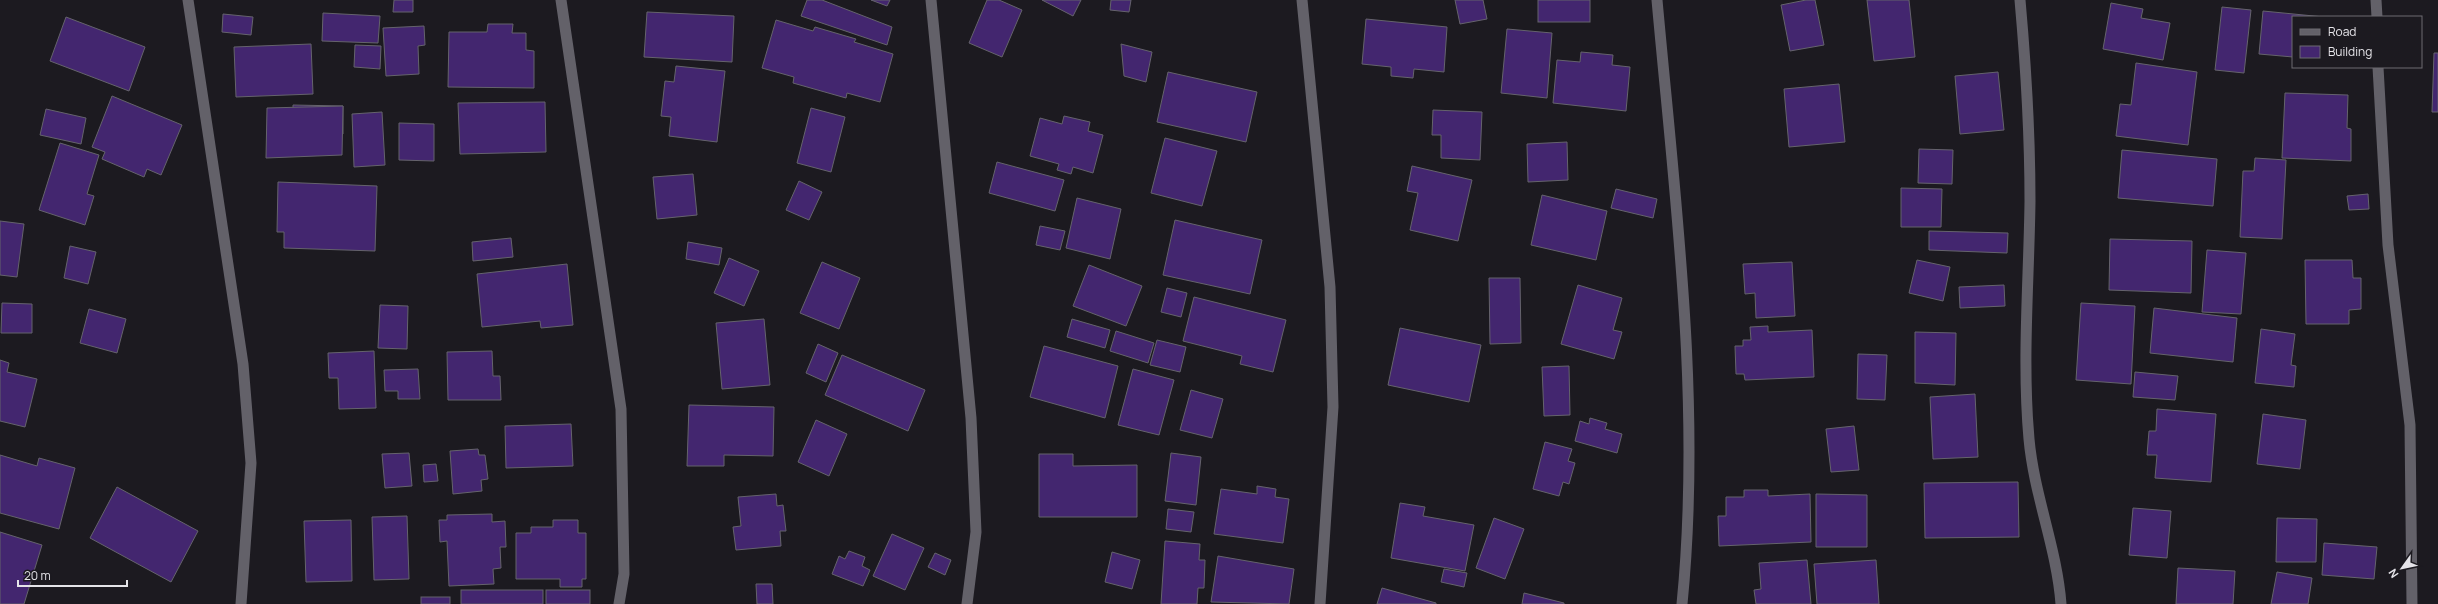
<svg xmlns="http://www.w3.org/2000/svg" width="2438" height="604" font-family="Manrope,sans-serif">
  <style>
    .building { fill: #43266f; stroke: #65636c }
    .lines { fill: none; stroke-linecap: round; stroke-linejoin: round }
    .minor { stroke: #636169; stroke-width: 11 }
  </style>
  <rect width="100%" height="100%" fill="#1c1a20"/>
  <!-- building -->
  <g class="building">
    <polygon points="394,0 413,0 413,12 393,12"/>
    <polygon points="807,0 822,0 892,27 887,45 801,16"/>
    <polygon points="871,0 890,0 887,6"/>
    <polygon points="987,0 999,0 1022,10 1002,57 969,43"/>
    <polygon points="1042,0 1081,0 1073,16"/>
    <polygon points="1111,0 1131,0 1129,12 1110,10"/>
    <polygon points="1455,0 1483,0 1487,19 1460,24"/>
    <rect x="1538" y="0" width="52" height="22"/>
    <polygon points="1806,0 1815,0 1824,45 1790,51 1781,5"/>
    <polygon points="1867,0 1909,0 1915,57 1874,61"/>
    <polygon points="2111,3 2143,9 2141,18 2170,23 2163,60 2103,49"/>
    <polygon points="2222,7 2251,10 2244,73 2215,70"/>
    <polygon points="2263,11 2324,17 2293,17 2293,57 2259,54"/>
    <polygon points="647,12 734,16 732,62 644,57"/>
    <polygon points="323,13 380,16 378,43 322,41"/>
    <polygon points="223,14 253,17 251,35 222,32"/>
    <polygon points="66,17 145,47 129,91 50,61"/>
    <polygon points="1366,19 1447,27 1444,72 1414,69 1413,78 1391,76 1391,67 1362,64"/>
    <polygon points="776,20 813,31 815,27 856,39 854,42 893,54 880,102 847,93 846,98 793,83 794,77 762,68"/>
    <polygon points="488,24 513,24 512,33 526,33 526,50 534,51 534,88 448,87 449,32 487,32"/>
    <polygon points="424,26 425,45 418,46 419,74 386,76 383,28"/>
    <polygon points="1507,29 1552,33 1547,98 1501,93"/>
    <polygon points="311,44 313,94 236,97 234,47"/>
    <polygon points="1121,44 1152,52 1146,82 1124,76"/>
    <polygon points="355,45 381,46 380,69 354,67"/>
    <polygon points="1581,52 1613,55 1612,65 1630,67 1626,111 1553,103 1557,60 1580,62"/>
    <polygon points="2434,53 2438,53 2438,112 2432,112"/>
    <polygon points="2136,63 2197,72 2188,145 2116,136 2120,104 2131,105"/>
    <polygon points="676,66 725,71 717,142 669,136 671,117 661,116 665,81 674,82"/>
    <polygon points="1168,72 1257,92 1246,142 1157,122"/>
    <polygon points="1998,72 2004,130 1960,134 1955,76"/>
    <polygon points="1839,84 1845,142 1789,147 1784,89"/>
    <polygon points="2285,93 2348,95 2347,128 2351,129 2351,161 2282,158"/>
    <polygon points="112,96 182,125 161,175 147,169 144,177 102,159 105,152 92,147"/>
    <polygon points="545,102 546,152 460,154 458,103"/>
    <polygon points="293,105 343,106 343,134 293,133"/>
    <polygon points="343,106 342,155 266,158 267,108"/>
    <polygon points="811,108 845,117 831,172 797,163"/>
    <polygon points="46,109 86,118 81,144 40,135"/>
    <polygon points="1433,110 1482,112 1480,160 1441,158 1441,135 1432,135"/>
    <polygon points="382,112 385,165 354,167 352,114"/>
    <polygon points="1064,116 1090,122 1088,131 1103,135 1093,173 1073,167 1071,174 1057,170 1059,164 1030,156 1040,118 1062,124"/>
    <polygon points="399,123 434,124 434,161 399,160"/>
    <polygon points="1165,138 1217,151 1202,206 1151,193"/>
    <polygon points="1567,142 1568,180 1528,182 1527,144"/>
    <polygon points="60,143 99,155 87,194 94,196 85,225 39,210"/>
    <polygon points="1919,149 1953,150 1952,184 1918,183"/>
    <polygon points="2122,150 2217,159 2213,206 2118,198"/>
    <polygon points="2255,158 2286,160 2282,239 2240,237 2243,171 2254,171"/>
    <polygon points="997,162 1064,180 1055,211 989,193"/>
    <polygon points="1412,166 1472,180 1458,241 1410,230 1418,193 1407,191"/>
    <polygon points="693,174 697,215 657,219 653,177"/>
    <polygon points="799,181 822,192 809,220 786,210"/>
    <polygon points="278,182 377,186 375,251 284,248 284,232 277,232"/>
    <polygon points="1901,188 1942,189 1941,227 1901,227"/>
    <polygon points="1616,189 1657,199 1653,218 1611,208"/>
    <polygon points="2368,194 2369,209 2349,210 2347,196"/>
    <polygon points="1542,195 1607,211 1596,260 1531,245"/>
    <polygon points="1077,198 1121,209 1110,259 1066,248"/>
    <polygon points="1175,220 1262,240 1250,294 1163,275"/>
    <polygon points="0,221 24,224 17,277 0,275"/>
    <polygon points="1040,226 1065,231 1060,250 1036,245"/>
    <polygon points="1929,231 2008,233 2007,253 1929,250"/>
    <polygon points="511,238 513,257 473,261 472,242"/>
    <polygon points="2110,239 2192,241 2191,293 2109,290"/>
    <polygon points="688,242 722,248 719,265 686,259"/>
    <polygon points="70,246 96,252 88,284 64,278"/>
    <polygon points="2207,250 2246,253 2241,314 2202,312"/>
    <polygon points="729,258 759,271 744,306 714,293"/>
    <polygon points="1917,260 1950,267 1943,301 1909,293"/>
    <polygon points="2305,260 2352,260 2353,278 2361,278 2361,309 2349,310 2349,324 2306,324"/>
    <polygon points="822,262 860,278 839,329 800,313"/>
    <polygon points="1792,262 1795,316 1756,318 1755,293 1745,294 1743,264"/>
    <polygon points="567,264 573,325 541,328 540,321 482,327 477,274"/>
    <polygon points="1089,265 1142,286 1126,326 1073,306"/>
    <polygon points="1489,278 1520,278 1521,343 1490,344"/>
    <polygon points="1578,285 1622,298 1613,330 1622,332 1614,359 1561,344"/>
    <polygon points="2004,285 2005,306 1960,308 1959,287"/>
    <polygon points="1167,288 1187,293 1181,317 1161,312"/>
    <polygon points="1194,297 1286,320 1273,372 1240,364 1242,356 1183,341"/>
    <polygon points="2,303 32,304 32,333 1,333"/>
    <polygon points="2081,303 2135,306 2131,384 2076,380"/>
    <polygon points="380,305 408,306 407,349 378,348"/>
    <polygon points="2154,308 2237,318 2233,362 2150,353"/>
    <polygon points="89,309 126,319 117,353 80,343"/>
    <polygon points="764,319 770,385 722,389 716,323"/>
    <polygon points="1072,319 1110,330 1105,348 1067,337"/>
    <polygon points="1768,326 1768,332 1812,330 1814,377 1745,380 1744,374 1736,374 1735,346 1743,346 1743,340 1751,340 1750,327"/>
    <polygon points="1400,328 1481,345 1469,402 1388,385"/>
    <polygon points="2261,329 2295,334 2291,365 2296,366 2294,387 2255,383"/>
    <polygon points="1116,331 1154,343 1148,363 1110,351"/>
    <polygon points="1915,332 1956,333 1955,385 1915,383"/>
    <polygon points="1157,340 1186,347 1180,372 1150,365"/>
    <polygon points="818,344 838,353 826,382 806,373"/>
    <polygon points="1044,346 1118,366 1105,418 1030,397"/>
    <polygon points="374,351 376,408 339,409 338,378 329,378 328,353"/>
    <polygon points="492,351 493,376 500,376 501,400 448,400 447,352"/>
    <polygon points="1858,354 1887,355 1885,400 1857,399"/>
    <polygon points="842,355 925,390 908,431 825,395"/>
    <polygon points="0,360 9,363 7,372 37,379 25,427 0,421"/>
    <polygon points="1569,366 1570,415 1544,416 1542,367"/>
    <polygon points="418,369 420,399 398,399 398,391 385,391 384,370"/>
    <polygon points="1133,369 1174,380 1159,435 1118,425"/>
    <polygon points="2135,372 2178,376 2175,400 2133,397"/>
    <polygon points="1191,390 1223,399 1212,438 1180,430"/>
    <polygon points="1975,394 1978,457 1933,459 1930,397"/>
    <polygon points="689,405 774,407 773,456 724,455 724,466 687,466"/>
    <polygon points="2157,409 2216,414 2211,482 2155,478 2157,455 2147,455 2149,431 2156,431"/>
    <polygon points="2263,414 2306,420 2300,469 2257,464"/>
    <polygon points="1590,418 1607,423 1605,429 1622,434 1617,453 1575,441 1580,421 1589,424"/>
    <polygon points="816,420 847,434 829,476 798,462"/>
    <polygon points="571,424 573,466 506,468 505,426"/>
    <polygon points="1854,426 1859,470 1831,472 1826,429"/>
    <polygon points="1545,442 1572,449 1568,461 1575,463 1569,484 1563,482 1559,496 1533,489"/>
    <polygon points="478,449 479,455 485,455 488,479 481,480 482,491 453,494 450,451"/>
    <polygon points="409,453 412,486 385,488 382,454"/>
    <polygon points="1171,453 1201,457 1196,505 1165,501"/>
    <polygon points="1039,454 1073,454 1073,466 1137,465 1137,517 1039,517"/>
    <polygon points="0,455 37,466 39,458 75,468 59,529 0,513"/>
    <polygon points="436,464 438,481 424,482 423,465"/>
    <polygon points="2018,482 2019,537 1925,538 1924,483"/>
    <polygon points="1257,486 1276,489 1275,497 1289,499 1283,543 1214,534 1221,489 1257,494"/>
    <polygon points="117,487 198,531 171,582 90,538"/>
    <polygon points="1744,490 1768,490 1768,496 1810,494 1811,542 1719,546 1718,516 1726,516 1726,497 1744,497"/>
    <polygon points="776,494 777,506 783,505 786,531 780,531 781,546 736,550 733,527 741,526 738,497"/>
    <polygon points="1816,494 1867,495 1867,547 1816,547"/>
    <polygon points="1400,503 1425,507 1423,516 1474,525 1465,571 1391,558"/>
    <polygon points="2133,508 2171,511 2167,558 2129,555"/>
    <polygon points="1168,509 1194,512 1191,532 1166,529"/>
    <polygon points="492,514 492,522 505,521 506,547 500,547 501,568 493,569 494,584 449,586 447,541 440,542 439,520 447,520 447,515"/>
    <polygon points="407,516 409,579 374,580 372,517"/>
    <polygon points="1494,518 1524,529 1505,579 1476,568"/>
    <polygon points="2277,518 2317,519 2316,562 2276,562"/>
    <polygon points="351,520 352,581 306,582 304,521"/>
    <polygon points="553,520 578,520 578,533 586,533 586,579 582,579 582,587 560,587 560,579 516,579 516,533 531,533 531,527 553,527"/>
    <polygon points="0,532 42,545 24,604 0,604"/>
    <polygon points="892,534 924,548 905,590 873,576"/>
    <polygon points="1165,541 1200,544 1199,560 1205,560 1204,588 1198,588 1197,604 1161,604"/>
    <polygon points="2324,543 2377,547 2374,579 2322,575"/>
    <polygon points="849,551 865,557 862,566 870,570 863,586 832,574 839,556 845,559"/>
    <polygon points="1112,552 1140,560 1132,589 1105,582"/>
    <polygon points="935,553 951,560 945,575 928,567"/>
    <polygon points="1218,556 1294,569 1289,604 1211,602"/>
    <polygon points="1807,560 1811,604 1756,604 1754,590 1761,589 1759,563"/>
    <polygon points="1876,560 1879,604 1817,604 1814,564"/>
    <polygon points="2178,568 2235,571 2233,604 2176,604"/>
    <polygon points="1444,569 1467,573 1464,587 1441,582"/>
    <polygon points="2277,572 2312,578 2308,604 2271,604"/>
    <polygon points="756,584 772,584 773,604 757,604"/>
    <polygon points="1382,588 1436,603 1436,604 1377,604"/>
    <rect x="461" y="590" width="82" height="14"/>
    <rect x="546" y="590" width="44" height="14"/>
    <polygon points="1524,593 1564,603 1564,604 1522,604"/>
    <rect x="421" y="597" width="29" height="7"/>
  </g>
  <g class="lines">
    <!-- minor -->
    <g class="minor">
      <polyline points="188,0 243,364 251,463 241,604"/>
      <polyline points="561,0 621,409 624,574 619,604"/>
      <polyline points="931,0 971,418 976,532 967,604"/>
      <polyline points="1302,0 1330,287 1333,407 1320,604"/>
      <path d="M1657,0c18,200 45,403 25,604"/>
      <path d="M2020,0c6,67 10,134 10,201 -1,80 -8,159 -1,238 5,56 28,110 32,165"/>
      <polyline points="2376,0 2377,17"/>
      <polyline points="2378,67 2388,245 2410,425 2412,604"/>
    </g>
  </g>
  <!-- legend -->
  <rect x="2292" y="16" width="130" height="52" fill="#1c1a20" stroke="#6c6b70"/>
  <rect x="2300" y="29" width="20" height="6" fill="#636169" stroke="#6c6b70"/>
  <text x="2328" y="36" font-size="12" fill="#e5e4e9">Road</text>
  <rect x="2300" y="46" width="20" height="12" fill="#43266f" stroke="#6c6b70"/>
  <text x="2328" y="56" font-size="12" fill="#e5e4e9">Building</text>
  <!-- north arrow -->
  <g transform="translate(2402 568) rotate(237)" stroke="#1c1a20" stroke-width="3" paint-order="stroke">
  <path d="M0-3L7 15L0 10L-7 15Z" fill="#e5e4e9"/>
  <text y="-6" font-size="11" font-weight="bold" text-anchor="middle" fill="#e5e4e9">N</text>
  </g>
  <!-- scale -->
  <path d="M18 580v6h109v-6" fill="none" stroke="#e5e4e9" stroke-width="2"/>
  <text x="24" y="580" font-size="12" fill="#e5e4e9" stroke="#1c1a20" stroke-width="3" paint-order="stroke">20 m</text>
</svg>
